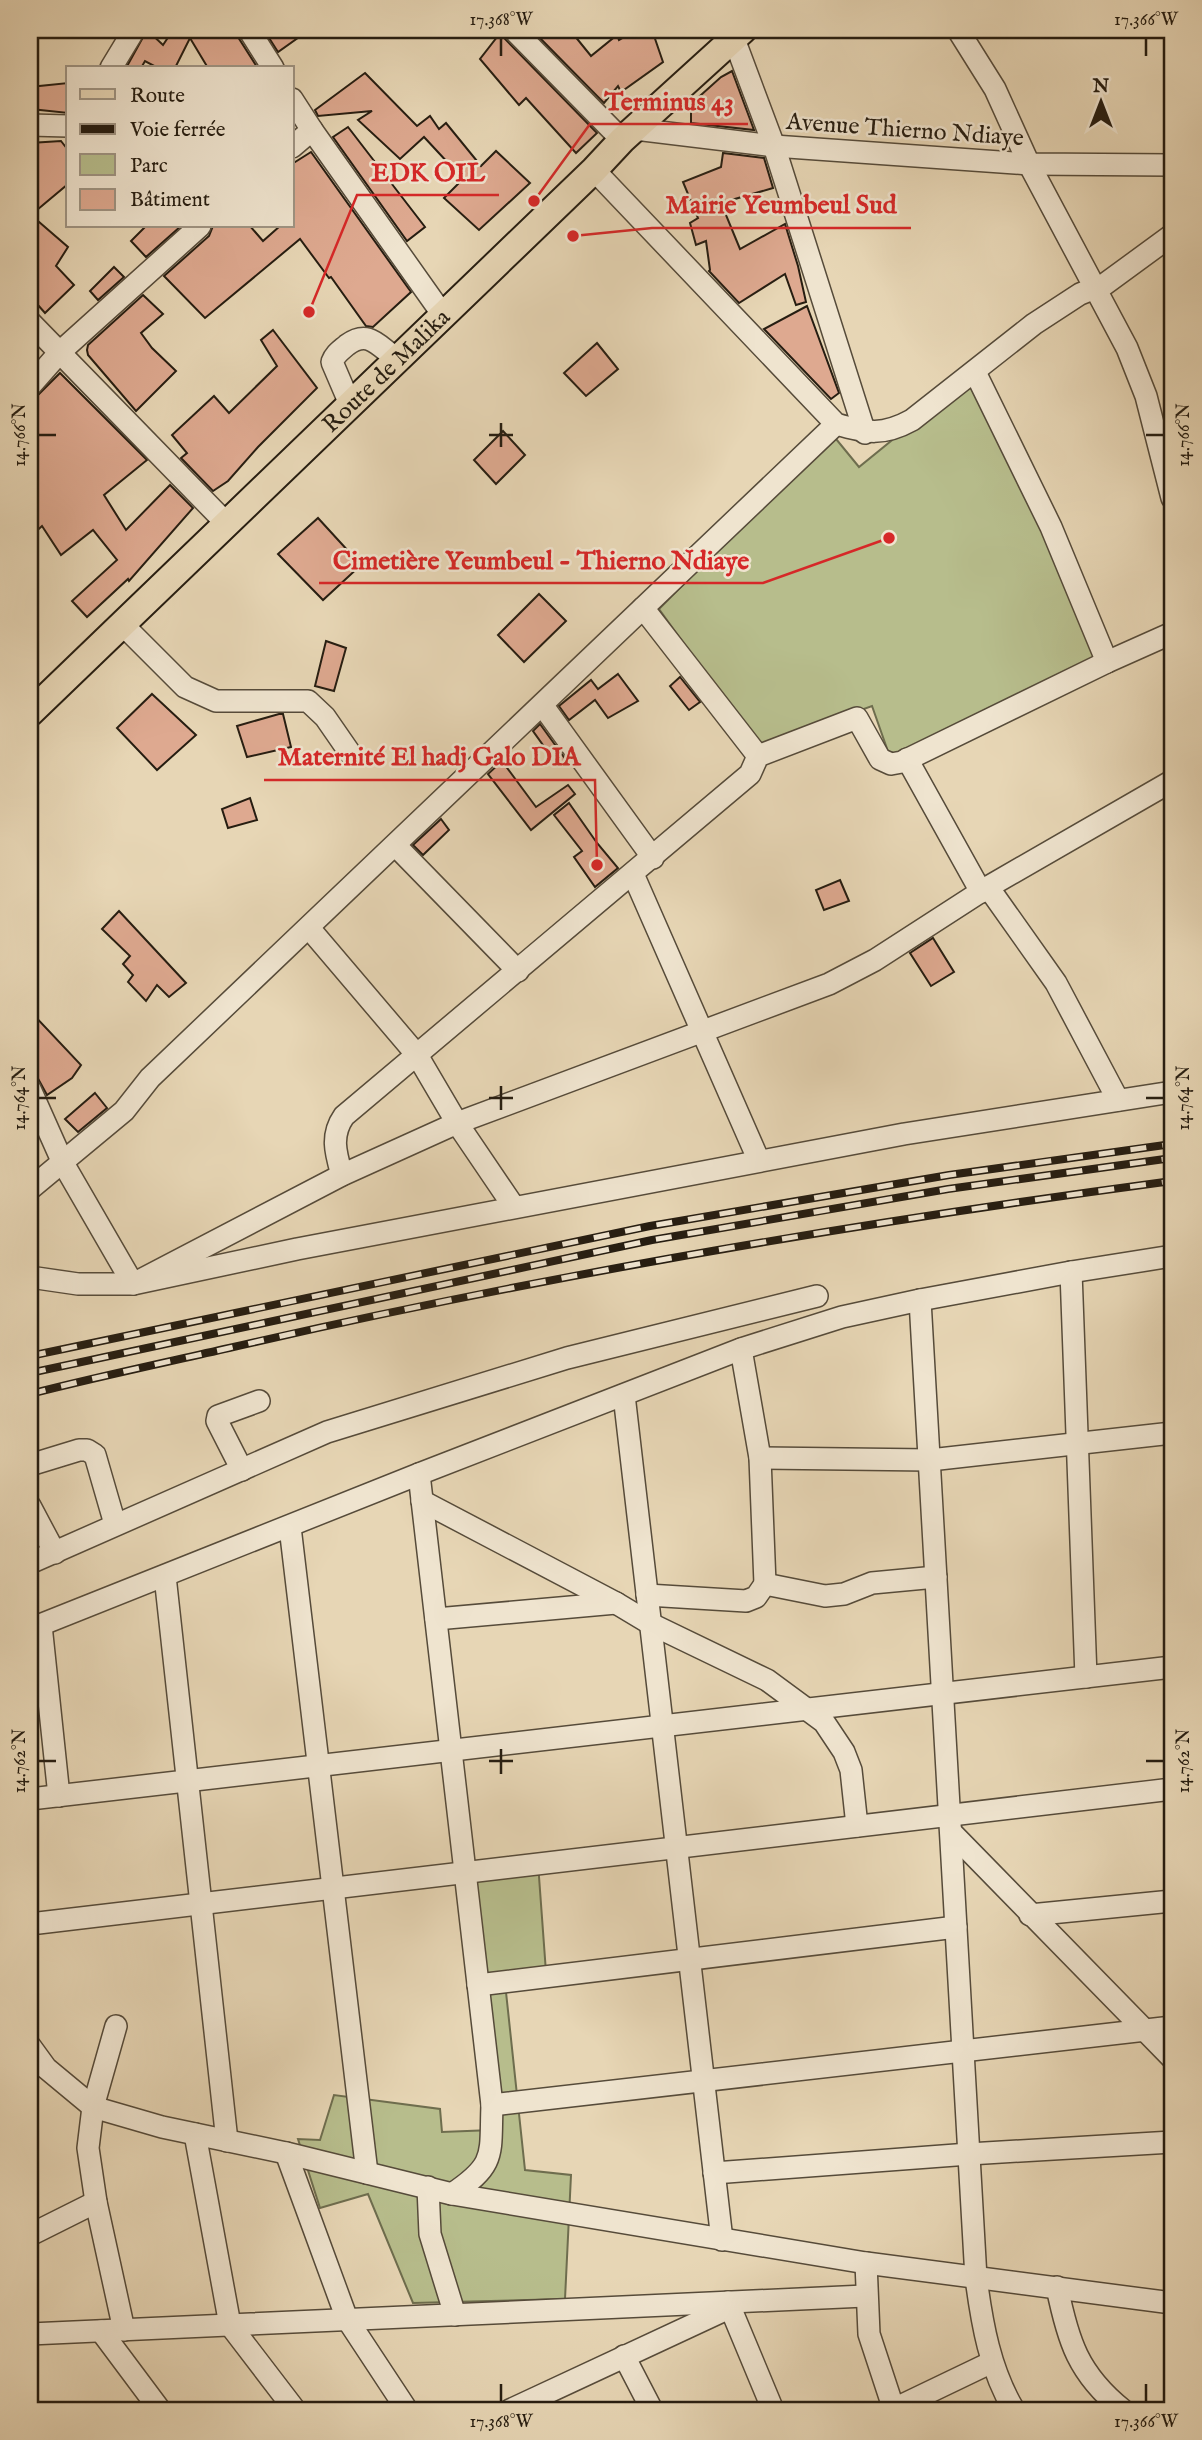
<svg xmlns="http://www.w3.org/2000/svg" width="1202" height="2440" font-family="'IM FELL English',serif">
  <style>
    .green { fill: #b7bd8c; stroke: #6e6d4e; stroke-width: 2 }
    .building { fill: #dea990; stroke: #261d11; stroke-width: 2 }
    .lines { fill: none; stroke-linecap: round; stroke-linejoin: round }
    .minor-casing { stroke: #564b3a; stroke-width: 24 }
    .major-casing { stroke: #261d11; stroke-width: 30 }
    .minor { stroke: #efe4cf; stroke-width: 21 }
    .major { stroke: #e7d6b5; stroke-width: 26 }
    .rail-casing { stroke: #261d11; stroke-width: 8 }
    .rail { stroke: #efe4cf; stroke-width: 5; stroke-dasharray: 16; stroke-linecap: butt }
    .ticks { fill: none; stroke: #261d11; stroke-width: 2.5 }
    .labels { text-anchor: middle; stroke-width: 5; stroke-linejoin: round; paint-order: stroke }
    .street-label { font-size: 24px; fill: #261d11; stroke: #efe4cf }
    .leader { fill: none; stroke: #d62828; stroke-width: 2.5 }
    .callout-dot { fill: #d62828; stroke: #efe4cf; stroke-width: 2.5 }
    .callout-label { font-size: 26px; text-anchor: middle; font-weight: bold; fill: #d62828; stroke: #efe4cf; stroke-width: 5; stroke-linejoin: round; paint-order: stroke }
    .neatline { fill: none; stroke: #261d11; stroke-width: 2.5 }
    .ticks-label { font-size: 18px; text-anchor: middle; fill: #261d11 }
  </style>
  <rect width="100%" height="100%" fill="#e7d6b5"/>
  <filter id="stains"><feTurbulence type="fractalNoise" baseFrequency=".00286" numOctaves="4"/><feColorMatrix values="0 0 0 0 .2 0 0 0 0 .09 0 0 0 0 .02 0 0 0 .5 -.17"/></filter>
  <radialGradient id="worn" r=".72"><stop offset=".6" stop-color="#630" stop-opacity="0"/><stop offset="1" stop-color="#630" stop-opacity=".3"/></radialGradient>
  <!-- green -->
  <g class="green">
    <polygon points="977,371 1100,657 890,757 872,706 758,747 659,609 832,434 859,467"/>
    <polygon points="538,1863 547,1986 506,1992 525,2170 571,2175 565,2299 413,2303 368,2194 320,2208 298,2139 320,2140 334,2095 440,2109 442,2132 492,2130 461,1870"/>
  </g>
  <!-- building -->
  <g class="building">
    <polygon points="147,30 163,45 173,30 236,30 238,37 257,67 208,68 190,38 175,68 158,68 145,61 141,68 126,68"/>
    <polygon points="264,30 309,30 278,52"/>
    <polygon points="532,30 570,30 591,56 617,35 619,40 636,30 652,30 663,62 621,92 618,86 604,103"/>
    <polygon points="501,32 505,39 597,133 576,153 526,98 519,105 480,59"/>
    <polygon points="732,71 754,130 691,123 691,104 721,77"/>
    <polygon points="365,73 417,126 430,116 439,129 446,123 481,166 496,151 530,183 479,230 444,198 463,179 424,137 400,159 358,120 372,111 318,116 315,110"/>
    <polygon points="68,83 68,113 31,109 30,87"/>
    <polygon points="348,127 425,227 407,241 333,137"/>
    <polygon points="61,141 68,150 68,184 31,215 68,247 56,266 74,285 45,313 30,296 30,143"/>
    <polygon points="311,152 411,292 373,327 366,326 331,277 329,278 300,239 205,318 164,276 209,236 213,226 250,226 263,241 280,226 292,226 292,164"/>
    <polygon points="723,153 764,158 773,188 721,203 740,249 785,224 798,266 806,302 796,305 785,274 739,303 709,271 710,270 706,241 696,245 690,223 698,218 683,182 721,167"/>
    <polygon points="146,226 181,226 146,257 131,241"/>
    <polygon points="114,267 124,277 98,300 90,291"/>
    <polygon points="143,295 163,314 141,333 152,348 176,371 136,411 88,355 87,350 88,345"/>
    <polygon points="807,306 839,393 831,399 764,329"/>
    <polygon points="273,330 317,388 258,447 228,481 213,491 181,458 187,453 172,435 214,396 229,413 277,366 261,340"/>
    <polygon points="597,343 618,369 586,396 564,373"/>
    <polygon points="60,373 147,460 104,495 126,530 170,485 193,508 129,581 128,579 87,617 72,601 117,560 93,530 61,555 42,526 30,537 30,403"/>
    <polygon points="503,431 525,455 496,484 474,460"/>
    <polygon points="318,518 361,565 323,600 278,554"/>
    <polygon points="539,594 566,621 524,662 498,635"/>
    <polygon points="326,641 346,648 334,691 315,686"/>
    <polygon points="618,674 638,701 608,718 595,700 569,720 559,706 591,680 598,689"/>
    <polygon points="680,677 700,702 689,710 670,686"/>
    <polygon points="152,694 196,735 157,770 117,728"/>
    <polygon points="279,714 283,714 291,747 247,757 237,726"/>
    <polygon points="540,724 566,760 558,766 533,731"/>
    <polygon points="502,761 536,807 568,785 575,794 531,830 488,774"/>
    <polygon points="250,798 257,820 228,828 222,809"/>
    <polygon points="569,803 597,843 618,868 595,887 574,857 582,851 554,815"/>
    <polygon points="441,819 449,830 423,855 413,845"/>
    <polygon points="840,880 849,901 824,910 816,890"/>
    <polygon points="119,911 186,983 169,997 157,985 146,1001 128,982 133,975 123,964 130,956 102,929"/>
    <polygon points="933,938 954,972 931,986 910,953"/>
    <polygon points="30,1011 81,1065 72,1078 47,1095 30,1064"/>
    <polygon points="95,1093 107,1108 78,1132 65,1119"/>
  </g>
  <g class="lines">
    <defs>
      <g id="minor">
        <polyline points="249,30 273,68"/>
        <polyline points="514,30 622,140"/>
        <polyline points="958,30 995,89 1029,164 1127,348 1146,396 1172,498"/>
        <polyline points="734,39 774,146 865,433"/>
        <polyline points="111,68 134,30"/>
        <polyline points="292,99 312,130 443,315"/>
        <polyline points="30,125 68,126"/>
        <polyline points="635,129 774,146 1029,164 1172,165"/>
        <polyline points="292,147 312,130"/>
        <path d="M594,170l242,254c31,9 47,12 76,-4l122,-96 46,-30 25,-10 67,-49"/>
        <polyline points="30,322 226,523"/>
        <polyline points="975,372 1051,527 1107,662"/>
        <polyline points="30,386 60,352 200,226"/>
        <path d="M350,404l-18,-42c3,-8 8,-11 15,-17 22,-16 31,1 50,14"/>
        <polyline points="643,608 758,756"/>
        <polyline points="122,624 185,687 216,701 308,701 325,717 352,756"/>
        <polyline points="543,706 653,858"/>
        <polyline points="907,759 981,892"/>
        <polyline points="396,846 518,971"/>
        <polyline points="633,874 759,1161"/>
        <polyline points="988,887 1056,983 1118,1100"/>
        <polyline points="309,928 417,1055 457,1123 514,1207"/>
        <polyline points="30,1089 63,1163 133,1284 342,1175 457,1123 829,984 875,960 988,887 1172,781"/>
        <path d="M342,1175c-6,-21 -12,-39 2,-59l406,-342 8,-18 99,-38 23,41 11,5 11,-2 205,-100 65,-29"/>
        <polyline points="30,1189 124,1111 150,1078 836,424"/>
        <polyline points="1071,1272 1086,1677"/>
        <polyline points="30,1277 78,1284 133,1284 297,1249 904,1134 1172,1092"/>
        <path d="M920,1300l56,978c6,46 14,92 38,132"/>
        <polyline points="741,1349 760,1458 765,1584"/>
        <polyline points="624,1395 722,2240"/>
        <polyline points="760,1458 930,1460 1172,1433"/>
        <polyline points="30,1465 79,1450 87,1450 95,1455 115,1524"/>
        <polyline points="242,1470 217,1421 218,1416 259,1401"/>
        <path d="M419,1474l73,631c-2,50 5,59 -40,89"/>
        <polyline points="422,1501 616,1603 651,1624 767,1680 824,1722 844,1752 851,1770 857,1826"/>
        <polyline points="30,1506 55,1553"/>
        <polyline points="290,1527 367,2173"/>
        <polyline points="30,1563 327,1432 567,1358 817,1296"/>
        <polyline points="165,1576 227,2141"/>
        <polyline points="647,1595 746,1601 756,1597 765,1584 825,1596 844,1594 872,1583 936,1577"/>
        <polyline points="436,1619 616,1603"/>
        <polyline points="41,1625 59,1796"/>
        <polyline points="30,1629 419,1474 741,1349 842,1317 920,1300 1071,1272 1172,1256"/>
        <polyline points="30,1799 1172,1667"/>
        <polyline points="951,1832 1172,2058"/>
        <polyline points="1030,1915 1172,1901"/>
        <polyline points="30,1924 1172,1789"/>
        <polyline points="478,1985 956,1927"/>
        <polyline points="116,2026 93,2107 88,2148 96,2202 124,2330"/>
        <polyline points="30,2046 46,2068 93,2107 162,2127 286,2153 452,2194 866,2263 1172,2303"/>
        <polyline points="492,2105 1172,2027"/>
        <polyline points="195,2134 230,2325 295,2410"/>
        <polyline points="286,2153 347,2319 407,2410"/>
        <polyline points="714,2173 969,2154 1172,2142"/>
        <polyline points="428,2187 430,2234 455,2315"/>
        <polyline points="30,2235 96,2202"/>
        <polyline points="866,2263 869,2334 894,2410"/>
        <path d="M1057,2287c11,54 21,87 66,123"/>
        <polyline points="728,2302 773,2410"/>
        <polyline points="101,2331 160,2410"/>
        <polyline points="30,2334 865,2296"/>
        <polyline points="624,2356 652,2410"/>
        <polyline points="510,2410 729,2308"/>
        <polyline points="892,2410 992,2362"/>
      </g>
      <g id="major">
        <path id="s1" d="M30,713l564,-543 28,-30 121,-110"/>
      </g>
    </defs>
    <!-- minor casing -->
    <use href="#minor" class="minor-casing"/>
    <!-- major casing -->
    <use href="#major" class="major-casing"/>
    <!-- minor -->
    <use href="#minor" class="minor"/>
    <!-- major -->
    <use href="#major" class="major"/>
    <defs>
      <g id="rail">
        <polyline points="30,1356 650,1226 949,1175 1172,1144"/>
        <polyline points="30,1373 652,1240 948,1189 1172,1158"/>
        <path d="M30,1394c66,-17 133,-31 199,-46 312,-72 626,-125 943,-167"/>
      </g>
    </defs>
    <!-- rail casing -->
    <use href="#rail" class="rail-casing"/>
    <!-- rail -->
    <use href="#rail" class="rail"/>
  </g>
  <!-- ticks -->
  <path class="ticks" d="M501,38v18M1146,38v18M501,423v24M38,435h18M489,435h24M1146,435h18M501,1086v24M38,1098h18M489,1098h24M1146,1098h18M501,1749v25M38,1761h18M489,1761h24M1146,1761h18M501,2384v18M1146,2384v18"/>
  <g class="labels">
    <!-- street labels -->
    <g class="street-label">
      <text transform="translate(905 129) rotate(4)" y="8">Avenue Thierno Ndiaye</text>
      <text dy="8" stroke="none"><textPath href="#s1" startOffset="494">Route de Malika</textPath></text>
    </g>
  </g>
  <!-- callouts -->
  <path class="leader" d="M534 201L590 124H748M309 312L357 195H499M573 236L652 228H911M889 538L763 583H319M597 865L595 780H264"/>
  <g class="callout-dot">
    <circle cx="534" cy="201" r="7"/>
    <circle cx="309" cy="312" r="7"/>
    <circle cx="573" cy="236" r="7"/>
    <circle cx="889" cy="538" r="7"/>
    <circle cx="597" cy="865" r="7"/>
  </g>
  <g class="callout-label">
    <text x="669" y="110">Terminus 43</text>
    <text x="428" y="181">EDK OIL</text>
    <text x="781" y="213">Mairie Yeumbeul Sud</text>
    <text x="541" y="569">Cimetière Yeumbeul - Thierno Ndiaye</text>
    <text x="429" y="765">Maternité El hadj Galo DIA</text>
  </g>
  <!-- margin -->
  <rect width="1202" height="2440" fill="none" stroke="#e7d6b5" stroke-width="77"/>
  <!-- legend -->
  <rect x="66" y="66" width="228" height="161" fill="#efe4cf" stroke="#9f9483" stroke-width="2"/>
  <rect x="80" y="89" width="35" height="10" fill="#e7d6b5" stroke="#9f9483" stroke-width="2"/>
  <text x="130" y="102" font-size="21" fill="#261d11">Route</text>
  <rect x="80" y="124" width="35" height="10" fill="#261d11" stroke="#9f9483" stroke-width="2"/>
  <text x="130" y="136" font-size="21" fill="#261d11">Voie ferrée</text>
  <rect x="80" y="154" width="35" height="21" fill="#b7bd8c" stroke="#9f9483" stroke-width="2"/>
  <text x="130" y="172" font-size="21" fill="#261d11">Parc</text>
  <rect x="80" y="189" width="35" height="21" fill="#dea990" stroke="#9f9483" stroke-width="2"/>
  <text x="130" y="206" font-size="21" fill="#261d11">Bâtiment</text>
  <!-- north arrow -->
  <g transform="translate(1101 102)" stroke="#efe4cf" stroke-width="5" paint-order="stroke">
  <path d="M0-5L12 26L0 18L-12 26Z" fill="#261d11"/>
  <text y="-10" font-size="19" font-weight="bold" text-anchor="middle" fill="#261d11">N</text>
  </g>
  <rect x="38" y="38" width="1126" height="2364" class="neatline"/>
  <g class="ticks-label">
    <text x="501" y="25">17.368°W</text>
    <text x="1146" y="25">17.366°W</text>
    <text transform="translate(19 435) rotate(-90)" y="6">14.766°N</text>
    <text transform="translate(1183 435) rotate(-90)" y="6">14.766°N</text>
    <text transform="translate(19 1098) rotate(-90)" y="6">14.764°N</text>
    <text transform="translate(1183 1098) rotate(-90)" y="6">14.764°N</text>
    <text transform="translate(19 1761) rotate(-90)" y="6">14.762°N</text>
    <text transform="translate(1183 1761) rotate(-90)" y="6">14.762°N</text>
    <text x="501" y="2427">17.368°W</text>
    <text x="1146" y="2427">17.366°W</text>
  </g>
  <rect width="100%" height="100%" filter="url(#stains)"/>
  <rect width="100%" height="100%" fill="url(#worn)"/>
</svg>
